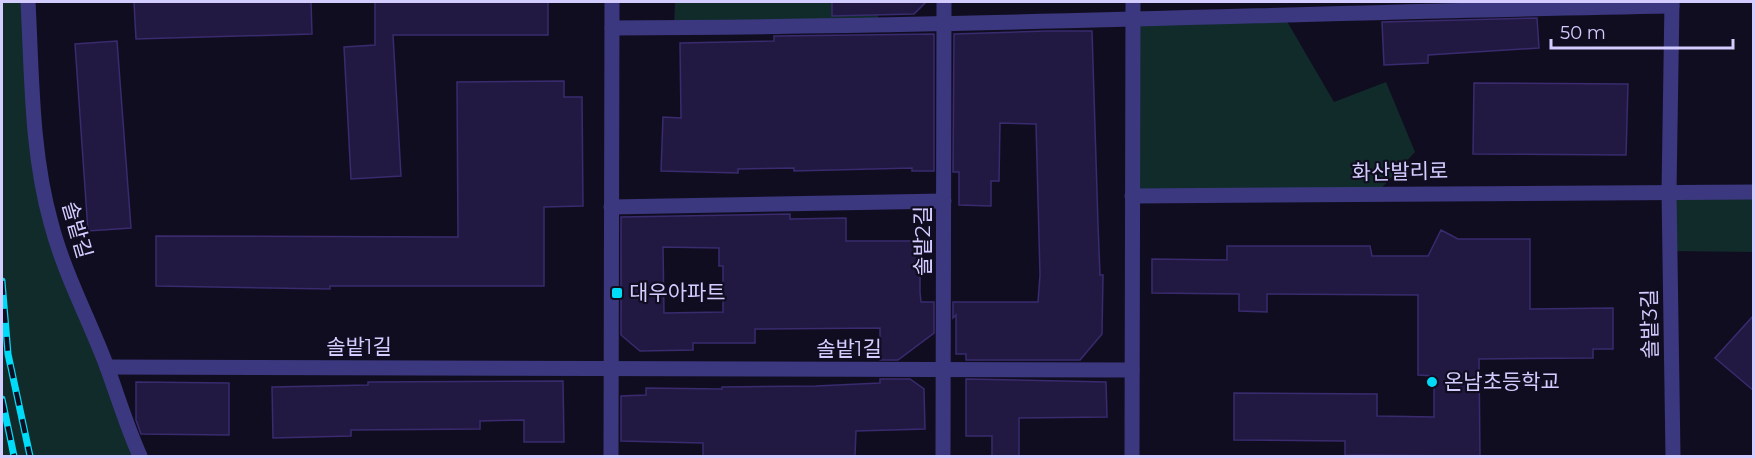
<svg xmlns="http://www.w3.org/2000/svg" width="1755" height="458" font-family="Montserrat,'Noto Sans KR',sans-serif">
  <style>
    .green { fill: #102b2a }
    .building { fill: #221942; stroke: #392b6e; stroke-width: 1.5; fill-rule: evenodd }
    .lines { fill: none; stroke-linecap: round; stroke-linejoin: round }
    .minor { stroke: #3b3880; stroke-width: 15 }
    .rail-casing { stroke: #00dbf8; stroke-width: 7 }
    .rail { stroke: #110d21; stroke-width: 4.5; stroke-dasharray: 14; stroke-linecap: butt }
    .poi-dot { fill: #00dbf8; stroke: #110d21; stroke-width: 2 }
    .labels { text-anchor: middle; stroke-width: 4.5; stroke-linejoin: round; paint-order: stroke }
    .street-label { font-size: 21px; fill: #d3cdff; stroke: #110d21 }
    .poi-label { font-size: 21px; fill: #d3cdff; stroke: #110d21; text-anchor: start }
  </style>
  <rect width="100%" height="100%" fill="#110d21"/>
  <!-- green -->
  <g class="green">
    <polygon points="2,2 28,2 50,222 140,456 2,456"/>
    <polygon points="675,2 878,2 878,25 674,28"/>
    <polygon points="1285,18 1334,102 1386,82 1415,152 1376,194 1132,196 1136,23"/>
    <polygon points="1669,191 1753,192 1753,252 1670,251"/>
  </g>
  <!-- building -->
  <g class="building">
    <polygon points="134,2 311,2 312,34 136,39"/>
    <polygon points="375,2 548,2 548,35 393,35 401,176 351,179 344,47 375,45"/>
    <polygon points="832,2 926,2 914,14 832,16"/>
    <polygon points="1537,18 1539,48 1428,55 1428,63 1384,65 1382,22"/>
    <polygon points="1046,31 1092,31 1098,224 1100,275 1103,275 1102,334 1080,360 966,360 966,354 956,354 956,315 953,318 953,302 1038,302 1040,275 1036,124 1000,123 999,181 991,181 991,206 959,205 959,172 953,172 954,34"/>
    <polygon points="934,34 934,171 912,171 912,168 794,171 794,168 738,169 738,173 661,171 663,117 681,118 680,43 774,41 774,36"/>
    <polygon points="117,41 131,228 88,231 75,44"/>
    <polygon points="564,81 564,97 582,97 583,206 544,207 544,286 330,286 330,289 156,286 156,236 458,237 457,82"/>
    <polygon points="1474,83 1628,84 1626,155 1473,154"/>
    <path d="M790,214v5l56,-1v23h74v51l1,10h13v31l-36,27h-18v-32l-125,1v14h-62v7l-53,1 -19,-16v-118zM663,247l56,1v18h4v46l-59,1z"/>
    <polygon points="1441,230 1458,239 1530,239 1530,309 1613,308 1613,349 1593,349 1593,358 1479,359 1480,456 1345,455 1345,441 1234,440 1234,393 1377,394 1377,416 1434,417 1434,376 1418,375 1418,295 1267,294 1267,312 1239,311 1239,294 1152,293 1152,259 1227,260 1227,246 1370,246 1372,256 1428,256"/>
    <polygon points="1754,315 1754,391 1715,358"/>
    <polygon points="880,379 910,379 924,389 925,429 856,431 855,456 703,456 703,443 621,441 621,396 646,395 646,388 722,389 722,387 816,386 880,383"/>
    <polygon points="966,379 1106,382 1107,417 1019,418 1019,456 992,456 992,436 966,436"/>
    <polygon points="563,381 564,442 524,442 524,420 480,421 480,429 351,430 351,436 273,438 272,387 368,385 368,382"/>
    <polygon points="136,382 229,383 229,435 141,434 136,420"/>
  </g>
  <g class="lines">
    <!-- minor -->
    <g class="minor">
      <path d="M28,2c4,73 3,150 23,221 13,50 38,96 56,144 11,30 20,60 33,89"/>
      <polyline points="1672,2 1669,191 1673,456"/>
      <path d="M612,28c353,-1 706,-16 1060,-22"/>
      <polyline points="1132,196 1754,192"/>
      <polyline points="611,207 944,201"/>
      <polyline points="107,367 1132,370"/>
      <polyline points="611,456 612,2"/>
      <polyline points="943,456 944,2"/>
      <polyline points="1132,456 1133,2"/>
    </g>
    <defs>
      <g id="rail">
        <polyline points="2,281 8,354 30,456"/>
        <polyline points="2,399 14,456"/>
      </g>
    </defs>
    <!-- rail casing -->
    <use href="#rail" class="rail-casing"/>
    <!-- rail -->
    <use href="#rail" class="rail"/>
  </g>
  <!-- markers -->
  <g class="poi-dot">
    <rect x="611" y="287" width="12" height="12" rx="3"/>
    <circle cx="1432" cy="382" r="6"/>
  </g>
  <g class="labels">
    <!-- street labels -->
    <g class="street-label">
      <text transform="translate(1400 172) rotate(-1)" y="7">화산발리로</text>
      <text transform="translate(77 230) rotate(74)" y="7">솔밭길</text>
      <text transform="translate(923 241) rotate(-90)" y="7">솔밭2길</text>
      <text transform="translate(1650 324) rotate(-91)" y="7">솔밭3길</text>
      <text x="359" y="354">솔밭1길</text>
      <text x="849" y="356">솔밭1길</text>
    </g>
    <!-- poi labels -->
    <g class="poi-label">
      <text x="629" y="300">대우아파트</text>
      <text x="1444" y="389">온남초등학교</text>
    </g>
  </g>
  <!-- border -->
  <rect width="1755" height="458" fill="none" stroke="#d3cdff" stroke-width="6"/>
  <!-- scale -->
  <path d="M1551 39v9h182v-9" fill="none" stroke="#d3cdff" stroke-width="3"/>
  <text x="1560" y="39" font-size="18" fill="#d3cdff" stroke="#110d21" stroke-width="4.5" paint-order="stroke">50 m</text>
</svg>
